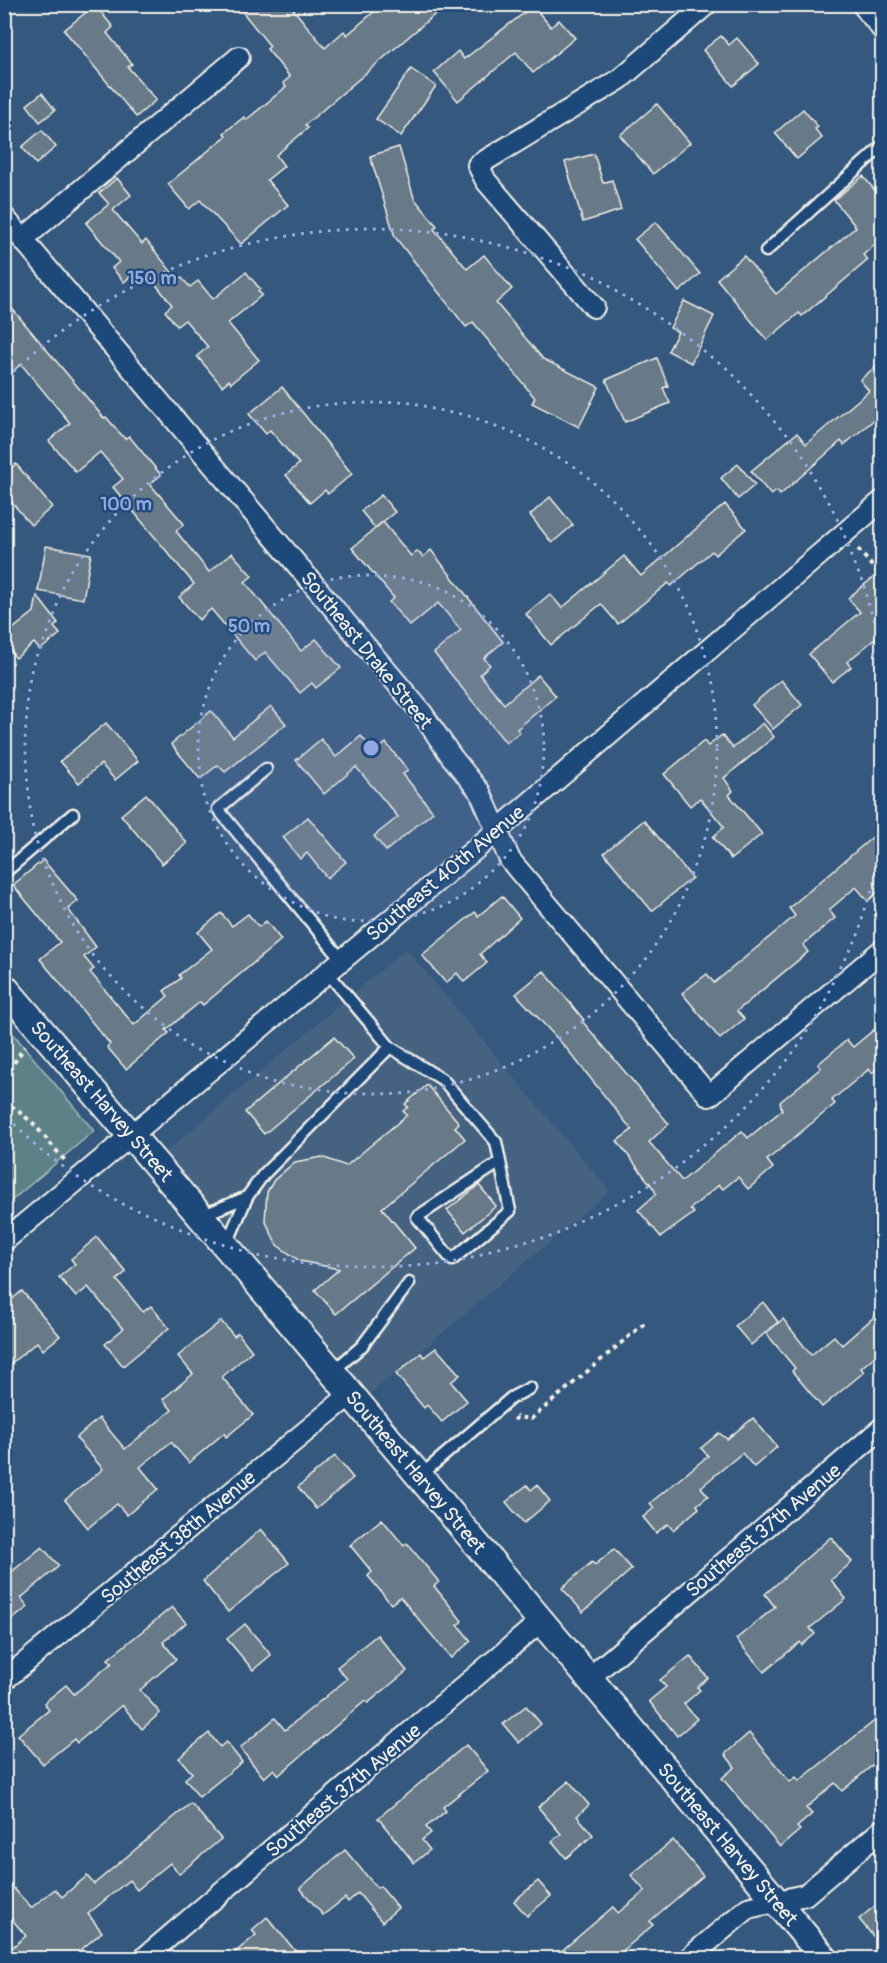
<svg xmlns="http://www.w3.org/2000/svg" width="887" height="1963" font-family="Pangolin,sans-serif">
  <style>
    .built { fill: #446281 }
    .green { fill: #5b8187; stroke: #a8b9b8; stroke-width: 1.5 }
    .building { fill: #677987; stroke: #f4f1e8; stroke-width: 1.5 }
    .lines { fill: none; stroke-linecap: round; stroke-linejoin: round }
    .service-casing { stroke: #f4f1e8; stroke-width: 15 }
    .minor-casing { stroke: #f4f1e8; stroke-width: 24 }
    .tertiary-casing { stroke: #f4f1e8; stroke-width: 30 }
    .path { stroke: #f4f1e8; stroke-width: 4; stroke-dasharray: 4.5 4.5; stroke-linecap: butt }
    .service { stroke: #1f4a7a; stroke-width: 10 }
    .minor { stroke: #1f4a7a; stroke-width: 20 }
    .tertiary { stroke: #1f4a7a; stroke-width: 26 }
    .ring { fill: none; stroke: #93a8e1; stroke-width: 3; stroke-dasharray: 3 6 }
    .labels { text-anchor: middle; stroke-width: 4.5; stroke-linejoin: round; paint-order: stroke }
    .street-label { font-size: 20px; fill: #f4f1e8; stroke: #1f4a7a }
    .centre { fill: #93a8e1; stroke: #1f4a7a; stroke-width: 3 }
    .ring-label { font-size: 18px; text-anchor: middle; font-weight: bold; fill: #93a8e1; stroke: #1f4a7a; stroke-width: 4.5; stroke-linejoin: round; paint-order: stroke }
  </style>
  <rect width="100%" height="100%" fill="#35587e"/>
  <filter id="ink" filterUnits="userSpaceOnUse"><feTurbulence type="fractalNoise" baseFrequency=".0167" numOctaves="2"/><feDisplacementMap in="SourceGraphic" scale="12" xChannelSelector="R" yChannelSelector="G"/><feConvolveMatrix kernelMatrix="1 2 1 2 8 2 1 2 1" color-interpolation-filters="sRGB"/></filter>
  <g filter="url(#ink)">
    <!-- built -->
    <polygon class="built" points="406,949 610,1191 369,1395 165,1152"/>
    <!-- green -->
    <polygon class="green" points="5,1024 94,1131 5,1206 4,1206"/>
    <!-- building -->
    <g class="building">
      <polygon points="236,4 289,4 325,48 344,31 347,35 383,4 447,4 305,125 308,128 276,155 284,166 267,180 288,205 241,244 200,200 189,209 168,184 226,136 224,133 244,117 246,120 286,87 283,83 290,77 267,49 270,46"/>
      <polygon points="95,5 113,27 107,33 132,64 128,67 156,100 136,117 64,30"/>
      <polygon points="533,6 551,27 559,20 575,38 533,73 516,52 458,101 434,72 458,51 464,59"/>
      <polygon points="721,36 729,45 737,38 759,64 733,86 703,50"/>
      <polygon points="411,69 436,86 401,136 376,119"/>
      <polygon points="42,93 55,110 40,122 27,105"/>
      <polygon points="657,104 690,143 653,174 620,135"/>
      <polygon points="803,109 818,127 815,129 822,138 797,159 775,133"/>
      <polygon points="42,130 56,147 36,164 22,147"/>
      <polygon points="399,147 414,198 437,226 434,229 467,269 484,255 512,289 496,303 543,359 599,387 579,427 532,403 535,398 473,322 466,327 395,237 370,156"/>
      <polygon points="594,154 603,183 612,180 621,210 583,222 565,162"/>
      <polygon points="863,176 882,199 882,238 863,255 868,260 802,316 799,313 767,340 717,279 744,256 776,294 856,227 834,200"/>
      <polygon points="117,178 131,195 113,210 142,244 146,240 178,280 181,277 190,287 198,281 213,299 246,272 260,289 258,291 262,295 228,323 259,360 231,383 229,380 222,386 197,356 208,347 185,320 177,326 165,311 172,305 150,277 140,285 132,275 124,282 112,268 119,262 86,223 109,204 99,193"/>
      <polygon points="656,222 700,274 679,292 635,239"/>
      <polygon points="4,299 104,418 106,417 125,439 129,436 161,475 150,484 184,524 176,531 209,572 232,553 252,576 245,582 301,651 316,639 341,668 316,688 312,683 300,693 265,652 255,661 211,609 199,620 179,597 194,584 113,487 123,479 100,452 76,472 49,441 70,423 21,364 12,372 4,362"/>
      <polygon points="684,301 714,316 691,363 668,351 678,332 670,328"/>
      <polygon points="657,358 668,386 663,388 670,403 625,422 606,380"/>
      <polygon points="882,361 882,413 844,445 841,441 780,495 777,491 771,495 751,471 797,433 806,444 869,391 860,380"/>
      <polygon points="282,387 352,474 328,494 325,490 310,503 286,475 299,464 270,430 266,434 249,414"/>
      <polygon points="16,464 52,507 31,525 4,493 4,474"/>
      <polygon points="738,464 755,485 738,499 721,478"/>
      <polygon points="381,495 395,512 375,528 361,511"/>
      <polygon points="550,497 573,525 552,543 530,515"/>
      <polygon points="725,504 746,529 715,555 712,551 671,586 668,583 618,624 601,604 551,645 526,614 550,594 562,608 624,556 641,576"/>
      <polygon points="383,522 411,556 417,551 423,557 431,550 503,642 484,658 490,665 480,674 504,704 538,675 556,696 517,729 520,732 506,743 434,653 461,630 438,603 410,626 389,602 394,598 352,548"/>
      <polygon points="46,546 91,554 83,599 38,591"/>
      <polygon points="875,576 882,586 882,633 847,662 851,667 832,682 809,654 860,612 848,598"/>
      <polygon points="37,596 58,623 54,627 60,634 40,650 34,643 16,658 4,644 4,636 34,612"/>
      <polygon points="781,680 802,705 773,729 752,705"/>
      <polygon points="271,706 286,724 225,772 218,765 200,779 171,744 211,711 233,737"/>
      <polygon points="106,723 138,761 115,780 101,764 79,783 60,761"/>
      <polygon points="763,723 774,737 724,778 733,791 729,795 762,834 731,859 713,837 724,827 700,798 690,806 664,774 704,741 708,746 722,735 733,748"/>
      <polygon points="361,736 375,752 386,743 408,770 403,774 433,812 386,851 374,836 398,817 356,767 324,794 296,760 321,739 336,757"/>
      <polygon points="146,794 187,843 162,864 121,815"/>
      <polygon points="308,817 346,862 327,878 307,853 300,859 283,837"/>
      <polygon points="644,820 692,878 652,911 604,853"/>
      <polygon points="882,829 882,888 868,901 856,887 829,910 835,918 803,945 808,952 737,1011 744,1019 720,1039 682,993 707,974 714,983 795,916 789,908"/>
      <polygon points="43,860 78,901 68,909 96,947 84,957 94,969 90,972 134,1025 168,996 164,991 181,978 179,975 212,949 198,932 221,913 232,926 248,914 259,927 266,921 281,940 203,1005 200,1002 166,1030 169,1033 126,1069 107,1047 110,1044 40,959 60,942 13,885"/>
      <polygon points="502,896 520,918 480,954 487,963 464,982 457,973 446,983 422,955 475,912 478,916"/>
      <polygon points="544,971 584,1020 582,1021 669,1124 649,1142 682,1181 742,1131 748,1138 782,1110 780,1102 821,1068 818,1064 847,1040 853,1047 882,1023 882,1064 872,1073 869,1069 832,1100 835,1104 767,1160 773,1168 748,1189 738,1177 723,1189 719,1185 690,1209 694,1213 661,1237 638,1210 656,1194 654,1189 617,1141 632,1130 567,1049 516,994"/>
      <polygon points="334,1037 354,1059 264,1134 245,1112"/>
      <polygon points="427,1085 459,1123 455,1127 465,1139 382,1208 415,1248 336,1314 315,1290 339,1269 300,1261 277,1245 265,1220 267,1192 274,1180 295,1162 322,1157 346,1166 407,1115 403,1111 408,1107 405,1104"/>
      <polygon points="479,1185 496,1206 465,1232 447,1210"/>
      <polygon points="97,1237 126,1272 117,1280 143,1312 151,1306 169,1328 123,1366 105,1344 123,1329 88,1287 76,1297 59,1277 75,1264 71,1259"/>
      <polygon points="22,1291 60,1336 43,1350 37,1342 4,1369 4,1306"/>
      <polygon points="763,1302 778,1322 751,1345 735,1326"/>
      <polygon points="882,1310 882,1350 861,1368 864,1372 822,1407 792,1371 795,1368 766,1333 783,1319 811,1355 834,1336 842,1345"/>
      <polygon points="221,1321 234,1336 238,1333 252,1351 222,1377 253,1415 226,1437 224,1433 189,1463 171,1442 140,1467 158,1489 127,1515 117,1504 88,1528 65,1500 103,1469 76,1438 99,1418 125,1449 172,1410 163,1399 193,1374 178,1356"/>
      <polygon points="436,1348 460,1375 451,1382 467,1401 442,1422 427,1405 424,1408 396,1374 421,1353 424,1357"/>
      <polygon points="753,1418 777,1447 754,1467 742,1453 701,1487 708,1496 697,1505 699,1508 673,1530 668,1524 656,1533 643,1517 654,1508 650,1503 708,1456 701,1448 719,1433 727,1439"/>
      <polygon points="335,1456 353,1478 316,1509 298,1487"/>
      <polygon points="527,1485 531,1490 537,1485 550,1501 524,1523 506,1502"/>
      <polygon points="382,1519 404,1546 407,1543 439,1582 434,1586 462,1621 458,1625 471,1641 451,1658 400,1597 391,1604 368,1576 372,1572 350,1545"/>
      <polygon points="261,1529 289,1563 228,1612 203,1581"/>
      <polygon points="831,1537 852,1562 831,1580 846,1599 810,1628 815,1634 802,1645 800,1642 764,1672 736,1639 775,1607 765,1594"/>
      <polygon points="42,1547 59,1566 21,1598 28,1607 4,1626 4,1578"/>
      <polygon points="614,1549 632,1569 583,1612 562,1588 592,1562 595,1565"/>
      <polygon points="172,1607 186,1623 163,1642 176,1659 140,1690 160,1713 142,1729 122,1705 77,1743 74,1739 43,1764 18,1735 49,1710 44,1703 66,1685 74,1694 112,1663 108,1659"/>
      <polygon points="245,1624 271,1655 253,1670 227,1639"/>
      <polygon points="377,1635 407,1671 368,1703 365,1701 279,1775 274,1769 264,1778 240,1748 275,1718 285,1730 347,1679 337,1667"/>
      <polygon points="690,1656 708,1678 697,1687 700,1690 684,1704 697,1719 677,1736 649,1701 666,1687 660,1680"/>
      <polygon points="526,1706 541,1724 519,1743 503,1724"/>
      <polygon points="882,1715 882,1757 842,1791 835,1783 806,1808 812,1814 797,1827 800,1830 780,1847 722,1778 735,1767 725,1754 749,1733 790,1782 796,1777 799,1781"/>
      <polygon points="209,1733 220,1747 226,1742 242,1762 199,1797 185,1779 192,1773 179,1758"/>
      <polygon points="466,1745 488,1771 443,1807 446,1811 426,1827 431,1833 422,1840 430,1850 414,1863 378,1818"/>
      <polygon points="569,1781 589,1805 577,1816 593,1835 566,1858 552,1841 561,1834 538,1807"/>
      <polygon points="191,1803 221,1839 179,1874 170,1863 137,1890 129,1880 88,1914 102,1932 70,1959 4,1959 4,1954 26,1936 4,1910 4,1877 31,1908 55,1889 62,1897 87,1876 94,1884"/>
      <polygon points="673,1840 703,1876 650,1921 653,1925 613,1959 552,1959 613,1907 618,1913 645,1891 631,1875"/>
      <polygon points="345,1850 377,1888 380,1886 398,1908 382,1922 358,1893 348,1902 345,1898 323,1915 300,1888"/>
      <polygon points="538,1881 551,1896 527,1916 514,1901"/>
      <polygon points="882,1900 882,1947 859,1919"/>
      <polygon points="267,1917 302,1959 227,1959 256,1935 252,1930"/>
    </g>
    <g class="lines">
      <defs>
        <g id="service">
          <polyline points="766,251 882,146"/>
          <polyline points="266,769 218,809 342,960"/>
          <polyline points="4,873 73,814"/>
          <polyline points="390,1047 443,1080 496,1142 510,1211 452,1260 417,1217 500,1162"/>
          <polyline points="247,1197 263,1175 390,1047 327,972"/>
          <polyline points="201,1216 247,1197 226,1246"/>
          <polyline points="332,1372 362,1346 409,1283"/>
          <polyline points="420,1476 511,1398 530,1388"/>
        </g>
        <g id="minor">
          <polyline points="862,4 882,29"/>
          <polyline points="4,217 422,713 451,756 480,792 510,860 709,1096 882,950"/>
          <polyline points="23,239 239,57"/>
          <polyline points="594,307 486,181 478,165 620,79 707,4"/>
          <polyline points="4,1241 478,847 882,501"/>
          <polyline points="589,1678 882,1428"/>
          <polyline points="4,1680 351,1394"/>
          <polyline points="144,1958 541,1621"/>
          <polyline points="689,1958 748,1908 805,1895 882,1830"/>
        </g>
        <polyline id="tertiary" points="4,987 249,1273 824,1958"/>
      </defs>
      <!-- service casing -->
      <use href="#service" class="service-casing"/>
      <!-- minor casing -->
      <use href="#minor" class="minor-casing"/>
      <!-- tertiary casing -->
      <use href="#tertiary" class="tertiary-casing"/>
      <!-- path -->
      <g class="path">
        <polyline points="858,549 882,578"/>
        <polyline points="4,1078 25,1046"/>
        <polyline points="4,1100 33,1123 67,1163"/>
        <polyline points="514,1420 517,1417 531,1419 647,1321"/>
      </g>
      <!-- service -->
      <use href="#service" class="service"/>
      <!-- minor -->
      <use href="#minor" class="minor"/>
      <!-- tertiary -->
      <use href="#tertiary" class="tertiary"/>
    </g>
  </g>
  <!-- distance rings -->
  <circle cx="371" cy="748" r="173" fill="#93a8e1" fill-opacity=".12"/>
  <g class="ring">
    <circle cx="371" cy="748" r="173"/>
    <circle cx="371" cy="748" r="346"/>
    <path d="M882 838A519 519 0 0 1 7 1118M7 378A519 519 0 0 1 882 658"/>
  </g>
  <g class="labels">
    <!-- street labels -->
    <g class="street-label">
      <text transform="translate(367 650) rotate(51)" y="7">Southeast Drake Street</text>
      <text transform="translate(445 873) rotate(-40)" y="7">Southeast 40th Avenue</text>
      <text transform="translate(102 1101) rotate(49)" y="7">Southeast Harvey Street</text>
      <text transform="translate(416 1472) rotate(50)" y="7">Southeast Harvey Street</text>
      <text transform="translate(763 1530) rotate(-40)" y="7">Southeast 37th Avenue</text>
      <text transform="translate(178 1537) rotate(-40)" y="7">Southeast 38th Avenue</text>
      <text transform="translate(343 1790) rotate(-40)" y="7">Southeast 37th Avenue</text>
      <text transform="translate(728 1844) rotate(50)" y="7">Southeast Harvey Street</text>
    </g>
  </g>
  <circle cx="371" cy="748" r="9" class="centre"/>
  <g class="ring-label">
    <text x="152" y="284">150 m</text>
    <text x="126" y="510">100 m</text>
    <text x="249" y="632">50 m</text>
  </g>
  <!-- margin -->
  <rect width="887" height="1963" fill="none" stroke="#1f4a7a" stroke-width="24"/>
  <rect x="12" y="12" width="863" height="1939" fill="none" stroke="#f4f1e8" stroke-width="2" filter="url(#ink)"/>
</svg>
